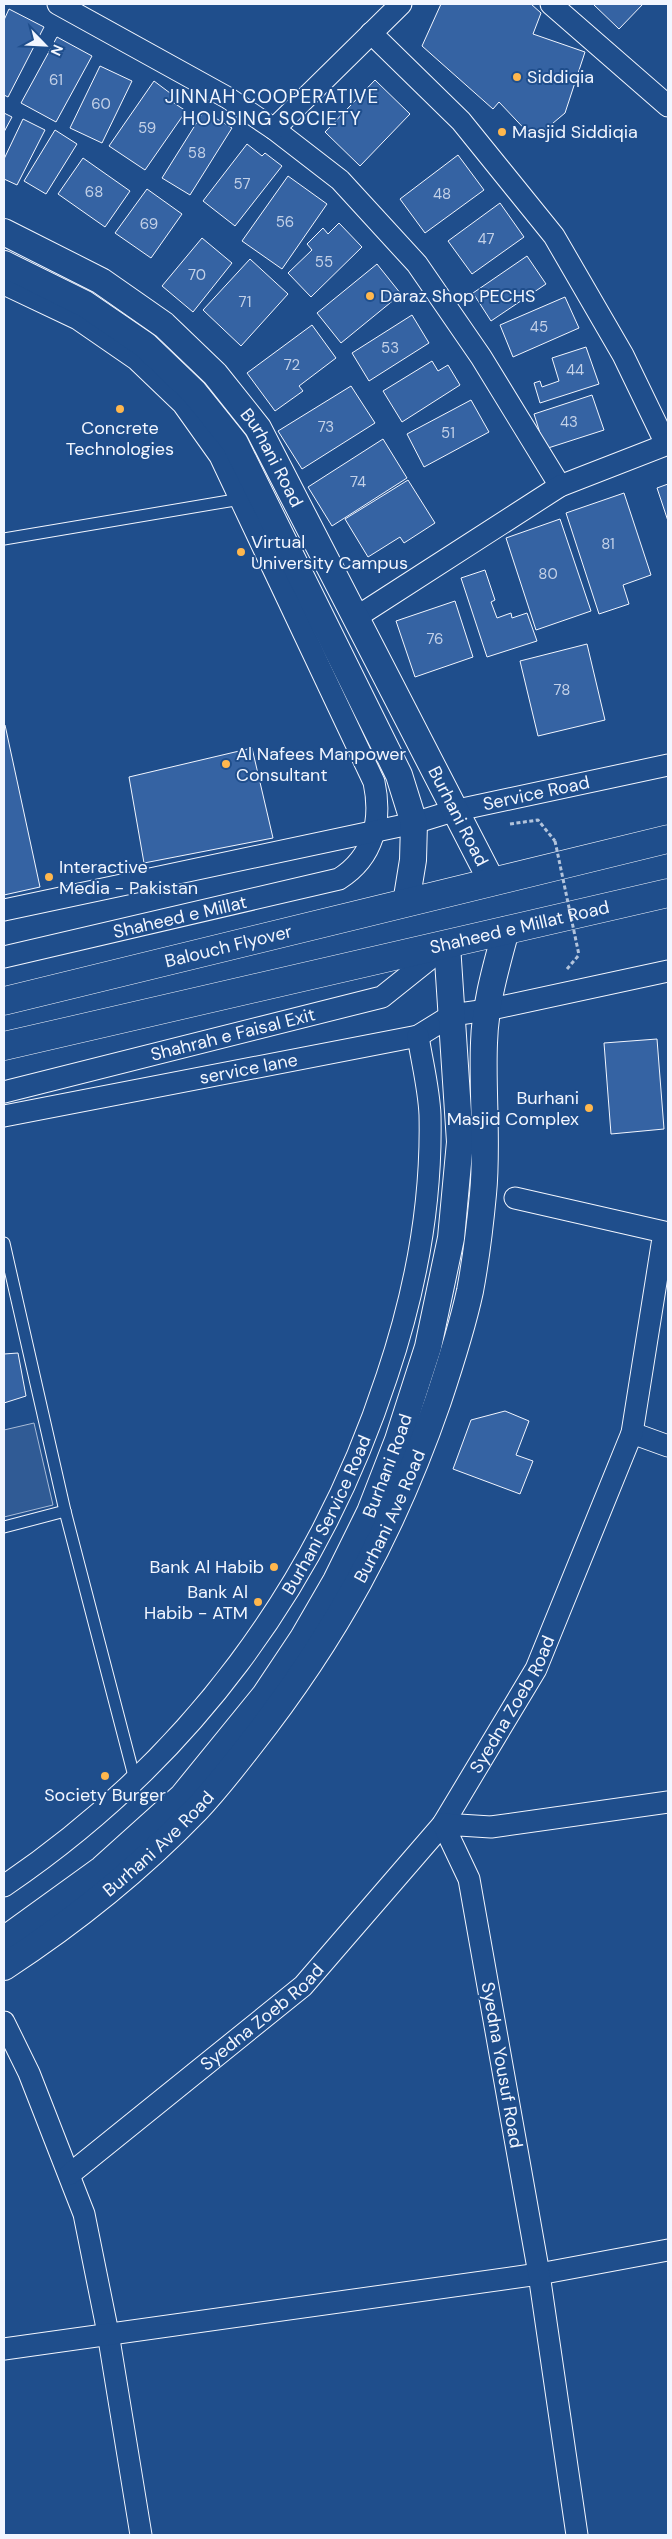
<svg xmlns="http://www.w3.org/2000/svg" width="672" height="2539" font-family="'DM Sans',sans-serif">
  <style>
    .green { fill: #305b95; stroke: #a8bbd7 }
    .building { fill: #3563a3; stroke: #f2f6ff }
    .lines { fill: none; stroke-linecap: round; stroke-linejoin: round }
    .service-casing { stroke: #f2f6ff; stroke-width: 13 }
    .minor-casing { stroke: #f2f6ff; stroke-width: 23 }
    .tertiary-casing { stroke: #f2f6ff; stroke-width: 28 }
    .primary-casing { stroke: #f2f6ff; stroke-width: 29 }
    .path { stroke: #b3c4dc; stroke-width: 3; stroke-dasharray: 4 2.5; stroke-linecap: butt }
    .service { stroke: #1f4e8c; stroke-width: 11 }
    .minor { stroke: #1f4e8c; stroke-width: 21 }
    .tertiary { stroke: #1f4e8c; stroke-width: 26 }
    .primary { stroke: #1f4e8c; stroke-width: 28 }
    .path-bridge { stroke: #b3c4dc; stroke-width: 3; stroke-dasharray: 4 2.5; stroke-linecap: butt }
    .poi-dot { fill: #ffb74d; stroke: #1f4e8c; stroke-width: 2 }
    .labels { text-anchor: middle; stroke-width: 4; stroke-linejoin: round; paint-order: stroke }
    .number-label { font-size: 15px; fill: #c3d1e8 }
    .poi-label { font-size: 18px; fill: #f2f6ff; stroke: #1f4e8c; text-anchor: start }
    .street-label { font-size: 18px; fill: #f2f6ff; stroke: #1f4e8c }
    .neighbourhood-label { font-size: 19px; letter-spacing: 1px; fill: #f2f6ff; stroke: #1f4e8c }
  </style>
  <rect width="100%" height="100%" fill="#1f4e8c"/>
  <!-- green -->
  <polygon class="green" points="34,1423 53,1505 4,1517 4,1430"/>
  <!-- building -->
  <g class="building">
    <polygon points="441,4 531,4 541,13 533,34 585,52 565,113 534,139 499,102 493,109 422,46"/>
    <polygon points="593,4 643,4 619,29"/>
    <polygon points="9,9 44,27 8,97 4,95 4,20"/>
    <polygon points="57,37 92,56 56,122 21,103"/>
    <polygon points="100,66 132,81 102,143 70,128"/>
    <polygon points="375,80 410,114 360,166 325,132"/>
    <polygon points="154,81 174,96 171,101 186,111 145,170 109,146"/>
    <polygon points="204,111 232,128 190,195 162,178"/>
    <polygon points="4,113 12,117 4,132"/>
    <polygon points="23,119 45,130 17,185 4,179 4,159"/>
    <polygon points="55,130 77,144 46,194 24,181"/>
    <polygon points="247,144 262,156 265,153 282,166 235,226 203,201"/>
    <polygon points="458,155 484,190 425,233 400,199"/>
    <polygon points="83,158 130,191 105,227 58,194"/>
    <polygon points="288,176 327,204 282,269 242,241"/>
    <polygon points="147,189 182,214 151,258 115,233"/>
    <polygon points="500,203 524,237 472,274 448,241"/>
    <polygon points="339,223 362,247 311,297 288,273 312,250 307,244 323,228 328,234"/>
    <polygon points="202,238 232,263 193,312 162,286"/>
    <polygon points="527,256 546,284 491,321 473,293"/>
    <polygon points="250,259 288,294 241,346 203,310"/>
    <polygon points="377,264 401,294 341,343 317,313"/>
    <polygon points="565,297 579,328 513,357 500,325"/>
    <polygon points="412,315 429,343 369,381 352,353"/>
    <polygon points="312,325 336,358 299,386 303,391 275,411 247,373"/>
    <polygon points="586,347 599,384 540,403 534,383 540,381 542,387 559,381 552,358"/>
    <polygon points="432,361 438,371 448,365 460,385 402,422 383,391"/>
    <polygon points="351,386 375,423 302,469 278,431"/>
    <polygon points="592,395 604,430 545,449 534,414"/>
    <polygon points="471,400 489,432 424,467 407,434"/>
    <polygon points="383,439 407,478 332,526 308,487"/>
    <polygon points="408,480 435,523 404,543 400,537 368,557 345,519"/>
    <polygon points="668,484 668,521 657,488"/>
    <polygon points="624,493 651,575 623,585 629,604 599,614 566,513"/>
    <polygon points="560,519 591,611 536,630 506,538"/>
    <polygon points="485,570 495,600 491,602 497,618 511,613 512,618 527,613 537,641 487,657 461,578"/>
    <polygon points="455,601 473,657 415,677 396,621"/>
    <polygon points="587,644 605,720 538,736 520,661"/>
    <polygon points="5,725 40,887 4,895 4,726"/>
    <polygon points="252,748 273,838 144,863 129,777"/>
    <polygon points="657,1039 664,1129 611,1134 604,1043"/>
    <polygon points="18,1353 26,1396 4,1403 4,1354"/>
    <polygon points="505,1411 529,1421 516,1455 533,1461 520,1494 453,1469 471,1420"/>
  </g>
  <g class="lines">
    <defs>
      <g id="service">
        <polyline points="4,539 241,499"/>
        <polyline points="4,1243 65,1511 135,1780"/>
        <polyline points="4,1527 65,1511"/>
      </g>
      <g id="minor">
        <polyline points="58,4 228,98 274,129 340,180 417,264 481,357 560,486"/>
        <polyline points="551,4 668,106"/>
        <polyline points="371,33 461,121 554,236 623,355 666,444"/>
        <polyline points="274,129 401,4"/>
        <path d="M4,284l74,35 58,40 47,45 37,52 154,326c8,38 0,75 -35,97l-335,78"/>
        <polyline points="355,618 560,486 668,444"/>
        <path id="s1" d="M4,910l410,-87 39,-12 215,-46"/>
        <path id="s2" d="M4,1092l378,-95 65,-52"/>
        <path id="s3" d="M4,1116l414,-80 34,-21 35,-5 181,-39"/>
        <polyline points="632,1433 668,1446"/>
        <path id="s4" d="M4,1886c184,-125 314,-299 383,-510 28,-83 45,-173 43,-261 -1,-26 -8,-53 -12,-79"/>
        <polyline points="4,2022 29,2073 84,2214 108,2333 141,2535"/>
        <path id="s5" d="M70,2174l233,-188 140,-162 93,-155 96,-236 32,-201 -149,-34"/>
        <polyline points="4,2349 539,2274 668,2250"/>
        <polyline points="577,2535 539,2274 469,1879 443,1824 491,1827 668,1802"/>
      </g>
      <g id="tertiary">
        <path id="s6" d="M4,232l97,49 63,44 51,49 43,54 234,454"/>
        <polyline points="4,264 85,304 145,345 194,392 235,443 399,775 414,823 413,860 406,903"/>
        <path id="s7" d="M4,1940l98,-71 80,-72 83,-102 38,-57 33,-57 34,-69 28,-72 30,-93 23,-109 9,-96 -13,-197"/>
        <path id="s8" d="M4,1967c69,-45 134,-97 192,-157 19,-20 37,-43 54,-65 85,-108 143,-214 188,-344 12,-36 24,-73 32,-110 6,-32 10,-65 13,-97 5,-50 -1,-101 1,-151 1,-39 12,-76 22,-113"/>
      </g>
      <g id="primary">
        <path id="s9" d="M4,1001l664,-162"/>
        <path id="s10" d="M4,1046l664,-153"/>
      </g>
    </defs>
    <!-- service casing -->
    <use href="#service" class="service-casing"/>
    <!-- minor casing -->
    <use href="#minor" class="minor-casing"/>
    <!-- tertiary casing -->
    <use href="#tertiary" class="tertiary-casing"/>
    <!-- primary casing -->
    <use href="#primary" class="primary-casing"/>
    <!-- path -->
    <g class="path">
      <polyline points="510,824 538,820 555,841"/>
      <polyline points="567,969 579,955"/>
    </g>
    <!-- service -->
    <use href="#service" class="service"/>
    <!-- minor -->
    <use href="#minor" class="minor"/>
    <!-- tertiary -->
    <use href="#tertiary" class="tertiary"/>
    <!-- primary -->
    <use href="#primary" class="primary"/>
    <!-- path-bridge -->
    <polyline class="path-bridge" points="555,841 579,955"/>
  </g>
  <!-- markers -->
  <g class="poi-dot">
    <circle cx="517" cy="77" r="5"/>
    <circle cx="502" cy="132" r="5"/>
    <circle cx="370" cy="296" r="5"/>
    <circle cx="120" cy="409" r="5"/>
    <circle cx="241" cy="552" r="5"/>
    <circle cx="226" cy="764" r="5"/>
    <circle cx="49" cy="877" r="5"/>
    <circle cx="589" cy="1108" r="5"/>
    <circle cx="274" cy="1567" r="5"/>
    <circle cx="258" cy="1602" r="5"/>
    <circle cx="105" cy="1776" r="5"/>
  </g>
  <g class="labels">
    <!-- number labels -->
    <g class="number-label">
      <text x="56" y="85">61</text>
      <text x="101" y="109">60</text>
      <text x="147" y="133">59</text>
      <text x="197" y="158">58</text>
      <text x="242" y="189">57</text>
      <text x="94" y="197">68</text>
      <text x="442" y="199">48</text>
      <text x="285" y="227">56</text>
      <text x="149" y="229">69</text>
      <text x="486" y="244">47</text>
      <text x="324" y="267">55</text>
      <text x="197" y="280">70</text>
      <text x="245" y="307">71</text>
      <text x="539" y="332">45</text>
      <text x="390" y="353">53</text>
      <text x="292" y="370">72</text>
      <text x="575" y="375">44</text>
      <text x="569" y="427">43</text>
      <text x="326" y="432">73</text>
      <text x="448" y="438">51</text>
      <text x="358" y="487">74</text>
      <text x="608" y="549">81</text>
      <text x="548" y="579">80</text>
      <text x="435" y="644">76</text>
      <text x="562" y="695">78</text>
    </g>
    <!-- poi labels -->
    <g class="poi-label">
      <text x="527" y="83">Siddiqia</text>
      <text x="512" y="138">Masjid Siddiqia</text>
      <text x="380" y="302">Daraz Shop PECHS</text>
      <text x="120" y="434" text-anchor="middle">Concrete<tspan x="120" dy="21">Technologies</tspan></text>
      <text x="251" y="548">Virtual<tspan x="251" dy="21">University Campus</tspan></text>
      <text x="236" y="760">Al Nafees Manpower<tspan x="236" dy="21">Consultant</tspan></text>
      <text x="59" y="873">Interactive<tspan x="59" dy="21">Media - Pakistan</tspan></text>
      <text x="579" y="1104" text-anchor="end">Burhani<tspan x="579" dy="21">Masjid Complex</tspan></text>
      <text x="264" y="1573" text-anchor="end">Bank Al Habib</text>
      <text x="248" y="1598" text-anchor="end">Bank Al<tspan x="248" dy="21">Habib - ATM</tspan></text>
      <text x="105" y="1801" text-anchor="middle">Society Burger</text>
    </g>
    <!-- street labels -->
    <g class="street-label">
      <text dy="6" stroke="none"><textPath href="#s6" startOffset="358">Burhani Road</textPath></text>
      <text dy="6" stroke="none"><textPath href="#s1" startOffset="545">Service Road</textPath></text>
      <text dy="6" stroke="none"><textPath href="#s6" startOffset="762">Burhani Road</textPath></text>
      <text transform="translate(180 917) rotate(-13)" y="6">Shaheed e Millat</text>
      <text dy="6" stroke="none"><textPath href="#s10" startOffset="529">Shaheed e Millat Road</textPath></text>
      <text dy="6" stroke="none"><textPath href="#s9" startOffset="231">Balouch Flyover</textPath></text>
      <text dy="6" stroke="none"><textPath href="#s2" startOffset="236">Shahrah e Faisal Exit</textPath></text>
      <text dy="6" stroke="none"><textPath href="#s3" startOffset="249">service lane</textPath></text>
      <text dy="6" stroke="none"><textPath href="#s7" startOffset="621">Burhani Road</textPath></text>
      <text dy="6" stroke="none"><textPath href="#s4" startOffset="498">Burhani Service Road</textPath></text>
      <text dy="6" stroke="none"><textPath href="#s8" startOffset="602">Burhani Ave Road</textPath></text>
      <text dy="6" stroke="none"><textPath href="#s5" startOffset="652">Syedna Zoeb Road</textPath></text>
      <text dy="6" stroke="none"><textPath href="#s8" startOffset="198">Burhani Ave Road</textPath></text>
      <text dy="6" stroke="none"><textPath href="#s5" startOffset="248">Syedna Zoeb Road</textPath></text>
      <text transform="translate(502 2065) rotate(80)" y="6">Syedna Yousuf Road</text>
    </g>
    <!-- neighbourhood labels -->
    <g class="neighbourhood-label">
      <text x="272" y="103">JINNAH COOPERATIVE<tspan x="272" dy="22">HOUSING SOCIETY</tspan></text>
    </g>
  </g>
  <!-- border -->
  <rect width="672" height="2539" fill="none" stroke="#f2f6ff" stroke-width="10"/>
  <!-- north arrow -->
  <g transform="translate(45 45) rotate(114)" stroke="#1f4e8c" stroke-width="4" paint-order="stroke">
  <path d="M0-4L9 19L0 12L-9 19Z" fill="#f2f6ff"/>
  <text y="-8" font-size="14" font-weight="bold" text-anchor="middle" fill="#f2f6ff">N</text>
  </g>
</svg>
